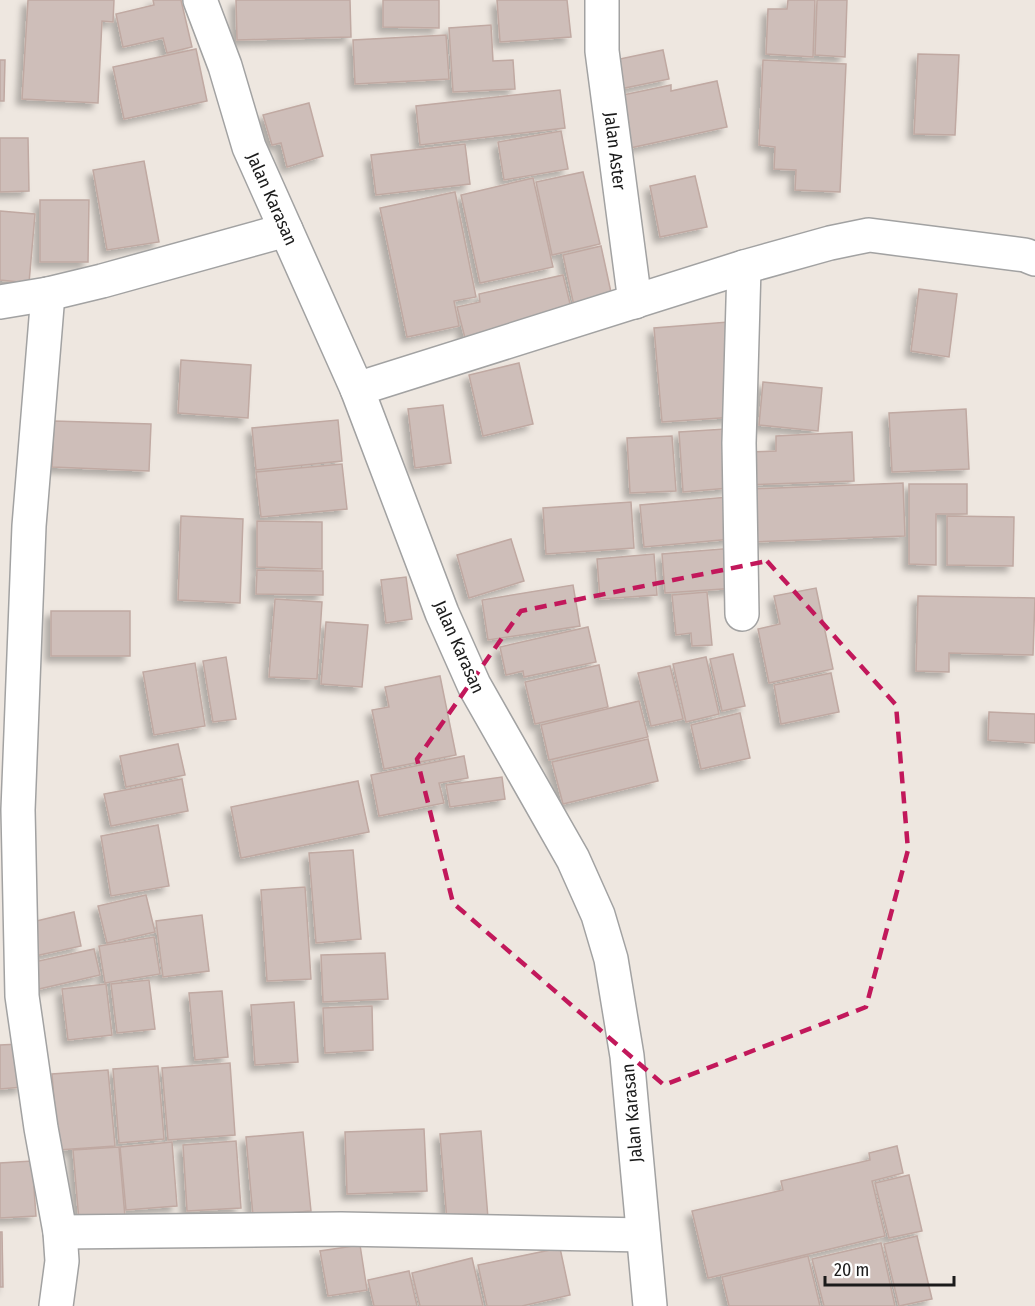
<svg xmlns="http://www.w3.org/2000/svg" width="1035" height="1306" font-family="'Fira Sans Condensed',sans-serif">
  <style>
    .building { fill: #cebeb9; stroke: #c0a9a2; stroke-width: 1.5; filter: url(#shadow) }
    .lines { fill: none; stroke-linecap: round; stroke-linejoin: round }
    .minor-casing { stroke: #a2a2a2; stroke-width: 36 }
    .minor { stroke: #fff; stroke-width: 33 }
    .marked { fill: none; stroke: #c2185b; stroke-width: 4.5; stroke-dasharray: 12 8; stroke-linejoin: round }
    .labels { text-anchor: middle; stroke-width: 4.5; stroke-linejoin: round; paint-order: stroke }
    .street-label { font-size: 18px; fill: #1b1b1b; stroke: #fff }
  </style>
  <defs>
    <filter id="shadow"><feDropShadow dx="-5.5" dy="5.5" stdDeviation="3" flood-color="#0004"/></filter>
  </defs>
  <rect width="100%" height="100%" fill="#eee7e0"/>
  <!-- building -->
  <g class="building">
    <polygon points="28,0 114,0 113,22 102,21 98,103 22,99"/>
    <polygon points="153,0 181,0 192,47 167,53 163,38 123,47 116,14 154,5"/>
    <polygon points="236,0 350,0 351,37 237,40"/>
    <polygon points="383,0 439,0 439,28 383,27"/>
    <polygon points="497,0 567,0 571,37 500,42"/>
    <polygon points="788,0 815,0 813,57 766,54 768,9 787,9"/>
    <polygon points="817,0 847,0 845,57 815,55"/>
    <polygon points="491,25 493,61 513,60 515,89 453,92 449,28"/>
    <polygon points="446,35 449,79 355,84 353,40"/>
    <polygon points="196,49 207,101 124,119 113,67"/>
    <polygon points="663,50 669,79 620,89 615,60"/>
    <polygon points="918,54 959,55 955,135 914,134"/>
    <polygon points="0,60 5,60 4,101 0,101"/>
    <polygon points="763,60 846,64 840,192 795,190 796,170 774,169 775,147 759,145"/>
    <polygon points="717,81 727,127 630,148 618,96 671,85 671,91"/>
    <polygon points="560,90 565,128 420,145 416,106"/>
    <polygon points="309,103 323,156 287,167 281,143 272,145 263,115"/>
    <polygon points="561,131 568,169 504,180 498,142"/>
    <polygon points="0,138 28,138 29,191 0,192"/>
    <polygon points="465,144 470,184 376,195 371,155"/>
    <polygon points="144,161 159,242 107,250 93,170"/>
    <polygon points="583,172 600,244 552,255 536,182"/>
    <polygon points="695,176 707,227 660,237 650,186"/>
    <polygon points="533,178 553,267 480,283 461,195"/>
    <polygon points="455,192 476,297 454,301 459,326 407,337 380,208"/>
    <polygon points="40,200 89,200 88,262 40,262"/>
    <polygon points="0,211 35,214 29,283 0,280"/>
    <polygon points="601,246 612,297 574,306 563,255"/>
    <polygon points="563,275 572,312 465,338 457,307 480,302 479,294"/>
    <polygon points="919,289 957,294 949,357 911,351"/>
    <polygon points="728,322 735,417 662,422 654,328"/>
    <polygon points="181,360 251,365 248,418 178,413"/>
    <polygon points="519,363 533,424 483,436 469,375"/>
    <polygon points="763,382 822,388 818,431 759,425"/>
    <polygon points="443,405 451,463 415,468 408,409"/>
    <polygon points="966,409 969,469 892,472 889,413"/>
    <polygon points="338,420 342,461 256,470 252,428"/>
    <polygon points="54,421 151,424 149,471 52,467"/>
    <polygon points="725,429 729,488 683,492 679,432"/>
    <polygon points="852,432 854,481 744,485 750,452 776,451 776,436"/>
    <polygon points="672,436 676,491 630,493 627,438"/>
    <polygon points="342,464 347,509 261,517 256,472"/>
    <polygon points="903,483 905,536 752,542 750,489"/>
    <polygon points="909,484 967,484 967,514 936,514 936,565 909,564"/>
    <polygon points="728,497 732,539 644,547 640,505"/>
    <polygon points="631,502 634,548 546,554 543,508"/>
    <polygon points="181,516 243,519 240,603 178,600"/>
    <polygon points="947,516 1014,517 1013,566 947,565"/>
    <polygon points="257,521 322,522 322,569 257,567"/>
    <polygon points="511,539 524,581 469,598 457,555"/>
    <polygon points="734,548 737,588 665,593 662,554"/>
    <polygon points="654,554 657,595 600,599 597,559"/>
    <polygon points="257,570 323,571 323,595 256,594"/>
    <polygon points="406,577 412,619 386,623 381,580"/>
    <polygon points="573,585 580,626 488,640 482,600"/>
    <polygon points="816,588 833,669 769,683 758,629 780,624 774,596"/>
    <polygon points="707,592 712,645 692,646 691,633 676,635 672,595"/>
    <polygon points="918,596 1035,598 1033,655 949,653 949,672 916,671"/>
    <polygon points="275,599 322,602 317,679 269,677"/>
    <rect x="51" y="611" width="79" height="45"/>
    <polygon points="326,622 368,625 362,687 321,684"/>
    <polygon points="588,627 596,662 524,677 523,671 506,675 500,647"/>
    <polygon points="733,654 745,706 722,711 710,659"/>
    <polygon points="226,657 236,719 213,722 203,661"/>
    <polygon points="706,657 719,714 686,722 673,664"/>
    <polygon points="195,663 205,726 154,735 143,672"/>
    <polygon points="599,665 608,707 535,724 525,682"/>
    <polygon points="670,666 683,719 651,726 638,673"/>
    <polygon points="831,673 839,712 781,724 774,685"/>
    <polygon points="440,676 456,755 384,769 372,710 389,707 385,687"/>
    <polygon points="639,701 648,737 549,760 541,725"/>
    <polygon points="989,712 1035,714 1035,743 988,740"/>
    <polygon points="740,713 750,758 701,769 691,725"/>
    <polygon points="648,739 658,781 563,804 552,762"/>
    <polygon points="178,744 185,775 126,787 120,756"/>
    <polygon points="464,756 468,778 439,783 444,803 379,816 371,775"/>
    <polygon points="502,777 505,799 450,807 446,785"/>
    <polygon points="182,779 188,811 111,826 104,794"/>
    <polygon points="358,781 369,832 241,858 231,807"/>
    <polygon points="158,825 169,886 111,896 101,836"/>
    <polygon points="353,850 361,939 316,943 309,853"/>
    <polygon points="305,887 311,979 267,981 261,890"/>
    <polygon points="146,895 155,932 107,943 98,906"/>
    <polygon points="74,912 81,946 35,956 28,923"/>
    <polygon points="202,915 209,971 163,977 156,921"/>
    <polygon points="154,937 160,974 105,983 99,946"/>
    <polygon points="94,949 100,975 39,989 34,962"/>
    <polygon points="385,953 388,999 323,1002 321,955"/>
    <polygon points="149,980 155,1029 117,1033 111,984"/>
    <polygon points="106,984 112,1035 68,1040 62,989"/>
    <polygon points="222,991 228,1057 195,1060 189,993"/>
    <polygon points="294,1002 298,1062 255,1065 251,1005"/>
    <polygon points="372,1006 373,1050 325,1053 323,1008"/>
    <polygon points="20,1044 23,1087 0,1089 0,1045"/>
    <polygon points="230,1063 235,1135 168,1140 162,1068"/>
    <polygon points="158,1066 164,1139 119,1143 113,1069"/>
    <polygon points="108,1070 115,1146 58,1150 52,1074"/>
    <polygon points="424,1129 427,1191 347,1194 345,1132"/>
    <polygon points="481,1131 488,1218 447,1221 440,1134"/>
    <polygon points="303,1132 311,1211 253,1216 246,1137"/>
    <polygon points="236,1141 241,1208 187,1211 183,1145"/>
    <polygon points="172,1142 177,1206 126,1210 120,1147"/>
    <polygon points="897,1146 903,1173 872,1181 885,1236 708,1278 692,1211 783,1190 781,1181 870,1160 869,1153"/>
    <polygon points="119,1147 125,1217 79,1221 73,1150"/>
    <polygon points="32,1161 36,1216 0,1218 0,1163"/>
    <polygon points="909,1175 922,1231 889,1238 875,1183"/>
    <polygon points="0,1232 2,1232 3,1287 0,1287"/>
    <polygon points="917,1236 932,1299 899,1306 884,1244"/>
    <polygon points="881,1243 895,1306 824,1306 812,1259"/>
    <polygon points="360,1245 367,1290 328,1296 320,1251"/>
    <polygon points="560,1248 570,1295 522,1306 487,1306 478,1265"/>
    <polygon points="808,1256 820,1306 729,1306 722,1277"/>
    <polygon points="472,1258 483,1306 420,1306 412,1273"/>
    <polygon points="409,1271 417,1306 374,1306 368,1280"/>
  </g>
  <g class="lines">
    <defs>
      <g id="minor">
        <polyline points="200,0 225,66 249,147 357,389 442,613 474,685 573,859 598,915 611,959 627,1056 650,1306"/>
        <polyline points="602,0 602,51 635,302"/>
        <polyline points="48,294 29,526 18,810 22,996 41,1128 60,1232 62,1261 56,1306"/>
        <polyline points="0,302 48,294 102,281 286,230"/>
        <polyline points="357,389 744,267 830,243 869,235 1025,255 1035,259"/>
        <polyline points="742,614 739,443 744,267"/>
        <polyline points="60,1232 341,1229 643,1235"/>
      </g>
    </defs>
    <!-- minor casing -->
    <use href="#minor" class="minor-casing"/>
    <!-- minor -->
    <use href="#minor" class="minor"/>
  </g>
  <!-- marked area -->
  <path class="marked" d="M767,561l129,144 12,145 -42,157 -202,78 -211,-182 -36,-144 104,-148z"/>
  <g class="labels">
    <!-- street labels -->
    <g class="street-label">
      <text transform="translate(615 151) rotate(83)" y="6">Jalan Aster</text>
      <text transform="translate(272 199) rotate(66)" y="6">Jalan Karasan</text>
      <text transform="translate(459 647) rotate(66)" y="6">Jalan Karasan</text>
      <text transform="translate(632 1113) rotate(-95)" y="6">Jalan Karasan</text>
    </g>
  </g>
  <!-- scale -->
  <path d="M825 1276v9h129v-9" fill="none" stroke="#1b1b1b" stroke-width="3"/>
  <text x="834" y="1276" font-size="18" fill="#1b1b1b" stroke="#ffffff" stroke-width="4.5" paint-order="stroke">20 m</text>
</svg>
